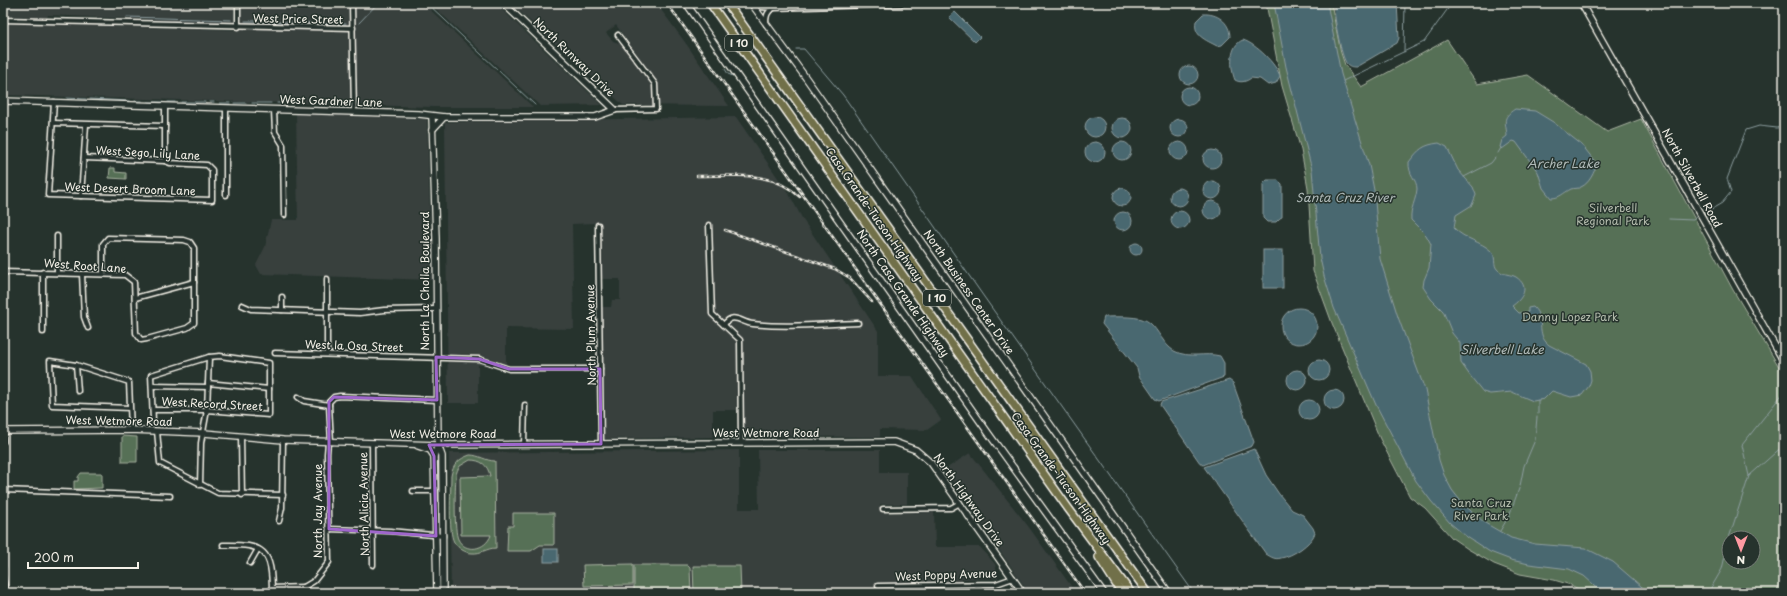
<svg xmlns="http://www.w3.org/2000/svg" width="1787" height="596" font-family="'Playpen Sans',sans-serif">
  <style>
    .built { fill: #38403e; fill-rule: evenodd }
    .green { fill: #577056; stroke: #a6b09f; fill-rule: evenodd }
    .water { fill: #496770; stroke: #8d9ea0 }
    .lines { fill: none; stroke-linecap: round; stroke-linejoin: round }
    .stream { stroke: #8d9ea0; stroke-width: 1 }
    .street-casing { stroke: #f4f1e8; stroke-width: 7 }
    .secondary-casing { stroke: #f4f1e8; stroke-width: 8 }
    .highway-casing { stroke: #f4f1e8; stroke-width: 10 }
    .street { stroke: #26332d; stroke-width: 4 }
    .secondary { stroke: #26332d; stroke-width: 5.5 }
    .highway { stroke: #71704a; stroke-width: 7 }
    .rail-casing { stroke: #f4f1e8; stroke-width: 2.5 }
    .rail { stroke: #26332d; stroke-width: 1; stroke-dasharray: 3; stroke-linecap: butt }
    .marked { fill: none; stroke: #9f67cb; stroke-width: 3; stroke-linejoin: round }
    .labels { text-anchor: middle; stroke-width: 3; stroke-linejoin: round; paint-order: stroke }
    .shield { fill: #26332d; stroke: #b6b8b0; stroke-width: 1 }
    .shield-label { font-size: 10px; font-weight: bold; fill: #f4f1e8 }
    .street-label { font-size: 11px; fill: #f4f1e8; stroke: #26332d }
    .park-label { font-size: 11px; fill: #b5bdae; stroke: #26332d }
    .water-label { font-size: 12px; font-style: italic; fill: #b0bab8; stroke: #26332d }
  </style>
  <rect width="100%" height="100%" fill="#26332d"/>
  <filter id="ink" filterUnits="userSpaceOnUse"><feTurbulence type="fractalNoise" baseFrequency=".025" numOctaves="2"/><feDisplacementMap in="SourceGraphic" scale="8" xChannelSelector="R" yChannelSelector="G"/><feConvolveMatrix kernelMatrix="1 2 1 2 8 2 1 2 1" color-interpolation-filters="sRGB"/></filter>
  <g filter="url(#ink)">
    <!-- built -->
    <g class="built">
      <polygon points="3,3 234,3 234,24 48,15 47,18 3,16"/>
      <polygon points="241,3 423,3 533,107 433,107 3,95 3,23 241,30"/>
      <polygon points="430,3 495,3 602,105 540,106"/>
      <path d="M510,3h146l31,42 42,61 -106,-1zM616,25l40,55 3,6 -6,2 -30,-43 -10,-4 -7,-8z"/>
      <polygon points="296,113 427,119 432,280 261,274 256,265 265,247 271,220 298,220"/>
      <polygon points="736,117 789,194 803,220 878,331 878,376 912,376 941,420 927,430 880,429 880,437 738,436 737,410 713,410 713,437 599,439 597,307 611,307 612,300 620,300 620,279 597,279 595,223 572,224 574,329 506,328 506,365 478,365 478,403 448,403 445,122"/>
      <polygon points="739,450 739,509 759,509 758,450 880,450 880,472 907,472 907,504 880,504 881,513 934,512 935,547 980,547 995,564 998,578 962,579 962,581 879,582 879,592 1009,587 1013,593 451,593 449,453"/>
      <polygon points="970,453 1028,526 1076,593 1029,593 944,470"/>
    </g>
    <!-- green -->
    <g class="green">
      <path d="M1266,3h65l10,50 4,12 16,22 86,-47 30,44 51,-9 79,57 34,-13 92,171 51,85v218h-199l-14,-8 -17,-5 -34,-6 -26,-10 -26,-15 -16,-11 -27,-30 -15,-11 -30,-58 -48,-116 -19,-52 -5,-83 -7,-38 -19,-64zM1729,538h24v24h-24z"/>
      <polygon points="110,168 115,168 115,172 126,173 126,179 109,178"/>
      <polygon points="122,436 137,437 137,462 122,462"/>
      <path d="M470,455c9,0 16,6 25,6l1,87c-9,0 -15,6 -24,5 -7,0 -14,-5 -18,-11 -6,-11 -3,-51 -3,-66 2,-11 7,-17 19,-21zM470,460c11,0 18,5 20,16l-30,1 1,58h30c-5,15 -26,19 -33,4 -4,-8 -3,-51 -2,-62 0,-5 2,-8 4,-11z"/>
      <polygon points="81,473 102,473 102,488 74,489 74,481 78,481 78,477"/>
      <polygon points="513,513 554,513 554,545 540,545 531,551 507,551 508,526 513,526"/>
      <polygon points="633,564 633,585 584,586 583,565"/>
      <polygon points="634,565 687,565 690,568 691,593 634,593"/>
      <polygon points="693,566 740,566 741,593 694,593"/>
    </g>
    <!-- water -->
    <g class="water">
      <polygon points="1274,3 1327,3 1341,74 1369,165 1374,190 1380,259 1398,317 1425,390 1439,460 1444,475 1452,490 1463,504 1485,523 1511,538 1535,544 1585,548 1613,562 1649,593 1603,593 1584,576 1569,569 1529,564 1511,560 1490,552 1467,537 1450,523 1431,501 1416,481 1376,405 1334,308 1324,276 1320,258 1312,170 1286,67"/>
      <path d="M1334,3h63l2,35 -2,5 -41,24c-3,0 -6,0 -9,-3 -6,-6 -14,-52 -13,-61z"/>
      <polygon points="955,12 980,37 975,42 949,17"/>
      <path d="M1203,14c14,-1 27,8 27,23l-8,8 -5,1c-11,-6 -24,-10 -21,-25z"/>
      <path d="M1243,40c13,4 33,24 37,36l-4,7 -8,2 -8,-6 -9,-1c-5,4 -11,5 -16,2 -5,-12 -6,-35 8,-40z"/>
      <circle cx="1189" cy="75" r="9"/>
      <circle cx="1189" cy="96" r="9"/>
      <path d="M1515,109l20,2 18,11 29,23 15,19c-3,8 -7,19 -16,23 -3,2 -7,1 -10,2 -8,4 -11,9 -20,9l-8,-10 -5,-16 -22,-30 -3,-1 -11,8 -2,-2 2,-7 5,-4c-1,-14 -6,-18 8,-27z"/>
      <circle cx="1095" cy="127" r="10"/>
      <circle cx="1122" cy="128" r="10"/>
      <circle cx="1179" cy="128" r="9"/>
      <circle cx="1122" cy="151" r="9"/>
      <circle cx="1179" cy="151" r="9"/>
      <circle cx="1095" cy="152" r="10"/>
      <path d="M1439,143l8,4 11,23 15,17 3,8 -4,10 -16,10 -2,13c11,12 27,13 37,23 6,5 1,14 7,19 5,5 13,4 18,7 15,10 6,22 -4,29l7,7 9,-1v-4l5,-1c13,12 2,27 16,38l37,19 4,7 1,9 -2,6 -7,9 -11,2 -19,-6 -8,8 -11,2 -21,-9 -22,2 -7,-2 -12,-15 -10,-14 -1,-20 -8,-10 -9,-22 -12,-12 -8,-12 1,-7 5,-12 2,-24 -5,-9 -15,-15c-1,-11 5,-20 6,-31 0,-10 -9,-14 -8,-27 10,-13 14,-17 30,-19z"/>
      <circle cx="1212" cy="159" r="9"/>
      <polygon points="1267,180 1278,180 1282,184 1282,217 1280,218 1276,222 1267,222 1263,218 1263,184"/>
      <circle cx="1212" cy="190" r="9"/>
      <circle cx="1122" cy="197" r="9"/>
      <circle cx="1179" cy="197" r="9"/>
      <circle cx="1212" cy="210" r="9"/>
      <circle cx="1180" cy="220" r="9"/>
      <circle cx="1123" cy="221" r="9"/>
      <circle cx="1136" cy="249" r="6"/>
      <rect x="1263" y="250" width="20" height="38"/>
      <circle cx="1299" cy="326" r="18"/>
      <path d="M1104,317c11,0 38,-2 46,6 9,8 13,21 24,28 15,8 31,1 46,5l4,7v14l-65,24 -4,-2 -16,-23 -2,-8 -35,-44z"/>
      <circle cx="1319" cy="370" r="10"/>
      <circle cx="1297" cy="380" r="10"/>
      <polygon points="1229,380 1233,383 1254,442 1252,446 1203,465 1200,463 1160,405 1161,402"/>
      <circle cx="1334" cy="400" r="10"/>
      <circle cx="1309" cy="410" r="10"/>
      <path d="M1254,449l12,26 13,19 13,16 11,5 10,13 2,5c-4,11 -22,23 -34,25 -6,2 -10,-1 -15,-4l-62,-87z"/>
      <rect x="544" y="549" width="14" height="13"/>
    </g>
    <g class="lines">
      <!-- stream -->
      <g class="stream">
        <polyline points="427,3 535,105"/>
        <polyline points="127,17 231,20"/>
        <polyline points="245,21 257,21"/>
        <polyline points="263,22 291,22"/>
        <polyline points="296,22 331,24"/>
        <polyline points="359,23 378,3"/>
        <polyline points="336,24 346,24"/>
        <polyline points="796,49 804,49 843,95 984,297 1194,593"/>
        <polyline points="1404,52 1405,3"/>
        <polyline points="725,69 728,74 733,76"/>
        <polyline points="1343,81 1424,42 1452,3"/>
        <polyline points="67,98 86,99"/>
        <polyline points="90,99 129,101"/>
        <polyline points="135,101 142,101"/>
        <polyline points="148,102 162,102"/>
        <polyline points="168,102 175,102"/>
        <polyline points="181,102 205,102"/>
        <polyline points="210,102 214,102"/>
        <polyline points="220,103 230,103"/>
        <polyline points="234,103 246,103"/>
        <polyline points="252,103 271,103"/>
        <polyline points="277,103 282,103"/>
        <polyline points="1498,153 1501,148"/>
        <polyline points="1464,177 1491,163 1495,158"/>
        <polyline points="1703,214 1722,203 1731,192 1727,179 1746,130 1759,126 1777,128 1784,126"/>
        <polyline points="1669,219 1693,220 1698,216"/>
        <polyline points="1538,414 1538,400"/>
        <polyline points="1749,476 1784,445"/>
        <polyline points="1500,531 1509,516 1520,486 1524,466 1535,440 1537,417"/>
        <polyline points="1729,538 1749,476 1742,445 1784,392"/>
        <polyline points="1708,593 1722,569 1729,539"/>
      </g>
      <defs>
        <g id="street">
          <polyline points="352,3 354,112"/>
          <path d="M752,3l9,4 13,1c-7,3 -8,8 -8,16"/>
          <polyline points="774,8 931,3"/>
          <polyline points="3,20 353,28"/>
          <polyline points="238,27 238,3"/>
          <polyline points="54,102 48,195 212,200 212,170 207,165 170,163 165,161 84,158"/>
          <polyline points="165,106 165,161"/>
          <polyline points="226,108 226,195"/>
          <polyline points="274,110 275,132 283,145 284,215"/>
          <polyline points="615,110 656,109 655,84 618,35"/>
          <polyline points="53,123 165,126"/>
          <polyline points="81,196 86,125"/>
          <polyline points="598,225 601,444"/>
          <polyline points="709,225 712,314 740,340 741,443"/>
          <polyline points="3,272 125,275 134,282 136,333 141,340 147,339 187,328 194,323 194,248 190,242 184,240 108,238 103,244 103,274"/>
          <polyline points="43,272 43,332"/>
          <polyline points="57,272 57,236"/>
          <polyline points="82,274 84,317 88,328"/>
          <polyline points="327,279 327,354"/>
          <polyline points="135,298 194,282"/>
          <polyline points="242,305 251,309 360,313 384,310 436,309"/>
          <polyline points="282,310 282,297"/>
          <path d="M724,325c9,-14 17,-2 29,-1 35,4 70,0 105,-1"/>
          <polyline points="275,353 479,359 509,369 600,369"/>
          <polyline points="76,365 78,391"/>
          <polyline points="208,383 269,389"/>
          <polyline points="153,386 208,387"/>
          <polyline points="298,397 304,401 329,405 329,402 334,397 340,396 437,400"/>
          <polyline points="329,405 331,442"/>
          <polyline points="130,408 52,405 50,361 76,365 129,382 131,430"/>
          <polyline points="153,421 151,375 209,357 220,356 269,363 269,415 207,410 153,410"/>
          <polyline points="157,431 160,463 218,493 283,495"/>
          <polyline points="241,437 242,495"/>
          <polyline points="372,443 373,565"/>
          <polyline points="524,444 525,405"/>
          <polyline points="200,485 201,443 207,410 209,357"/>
          <polyline points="3,490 170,496"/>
          <polyline points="413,491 435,491"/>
          <polyline points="883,509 951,508 960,503"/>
          <polyline points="279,521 282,508 283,440"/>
          <polyline points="329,529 390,531 443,536"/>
          <path d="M223,545c42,-1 49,5 49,48"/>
          <polyline points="3,557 3,566"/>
          <polyline points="250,563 258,549"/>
          <polyline points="3,577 6,593"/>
          <polyline points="878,586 996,584 1013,578"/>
          <polyline points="272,588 304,587"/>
          <polyline points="307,593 304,587 314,581 329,562 327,454 328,442"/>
        </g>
        <g id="secondary">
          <polyline points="686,3 989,434 1104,593"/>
          <polyline points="751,3 806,78 1169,593"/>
          <polyline points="1581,3 1784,362"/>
          <polyline points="3,101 419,114 444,117 595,117 615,110 503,3"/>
          <polyline points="432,117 436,239 438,445 434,456 437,593"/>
          <polyline points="432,130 444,117"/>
          <polyline points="3,431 131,430 204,433 283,440 438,445 894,442 916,450 931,463 1023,593"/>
          <polyline points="3,439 3,441"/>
          <polyline points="438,445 442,456 443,593"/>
          <polyline points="418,446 430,450 434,456"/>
        </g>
        <g id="highway">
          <polyline points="710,3 1068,508 1131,593"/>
          <polyline points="727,3 1148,593"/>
          <polyline points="1099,557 1122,593"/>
        </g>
      </defs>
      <!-- street casing -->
      <use href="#street" class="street-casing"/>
      <!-- secondary casing -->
      <use href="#secondary" class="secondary-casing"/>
      <!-- highway casing -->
      <use href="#highway" class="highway-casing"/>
      <!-- street -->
      <use href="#street" class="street"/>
      <!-- secondary -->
      <use href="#secondary" class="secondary"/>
      <!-- highway -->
      <use href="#highway" class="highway"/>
      <defs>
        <g id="rail">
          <polyline points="667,3 1085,593"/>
          <path d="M697,176c36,0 75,-6 103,21"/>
          <polyline points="725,230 835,269 850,278 872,302"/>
        </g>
      </defs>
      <!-- rail casing -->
      <use href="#rail" class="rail-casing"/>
      <!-- rail -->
      <use href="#rail" class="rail"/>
    </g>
  </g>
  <!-- marked area -->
  <path class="marked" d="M436,357l43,2 30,10h91l1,75 -172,1 5,11 2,80 -107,-7v-127l5,-5 103,3z"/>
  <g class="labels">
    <!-- shield labels -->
    <g class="shield">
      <rect x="725" y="35" width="28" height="16" rx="3"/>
      <rect x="923" y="290" width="28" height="16" rx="3"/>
    </g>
    <g class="shield-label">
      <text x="739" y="47">I 10</text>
      <text x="937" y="302">I 10</text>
    </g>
    <!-- street labels -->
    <g class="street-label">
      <text transform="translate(298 19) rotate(1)" y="4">West Price Street</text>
      <text transform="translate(574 57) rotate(44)" y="4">North Runway Drive</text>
      <text transform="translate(331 101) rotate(2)" y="4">West Gardner Lane</text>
      <text transform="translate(148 153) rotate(3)" y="4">West Sego Lily Lane</text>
      <text transform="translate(1692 178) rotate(61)" y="4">North Silverbell Road</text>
      <text transform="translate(130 189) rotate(2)" y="4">West Desert Broom Lane</text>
      <text transform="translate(874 214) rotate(55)" y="4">Casa Grande-Tucson Highway</text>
      <text transform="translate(85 266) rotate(4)" y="4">West Root Lane</text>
      <text transform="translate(425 281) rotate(-90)" y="4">North La Cholla Boulevard</text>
      <text transform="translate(969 292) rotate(55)" y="4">North Business Center Drive</text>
      <text transform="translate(903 293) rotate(55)" y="4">North Casa Grande Highway</text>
      <text transform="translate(591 335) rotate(-91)" y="4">North Plum Avenue</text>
      <text transform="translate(354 346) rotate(2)" y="4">West la Osa Street</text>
      <text transform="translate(212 404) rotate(3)" y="4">West Record Street</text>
      <text transform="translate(119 421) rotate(1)" y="4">West Wetmore Road</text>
      <text x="766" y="437">West Wetmore Road</text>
      <text x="443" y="438">West Wetmore Road</text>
      <text transform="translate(1061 478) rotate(54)" y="4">Casa Grande-Tucson Highway</text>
      <text transform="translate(969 500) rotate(54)" y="4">North Highway Drive</text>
      <text transform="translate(364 504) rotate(-91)" y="4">North Alicia Avenue</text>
      <text transform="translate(318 511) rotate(-90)" y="4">North Jay Avenue</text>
      <text transform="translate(946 575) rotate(-2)" y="4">West Poppy Avenue</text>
    </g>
    <!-- park labels -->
    <g class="park-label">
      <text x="1613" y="212">Silverbell<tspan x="1613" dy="13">Regional Park</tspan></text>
      <text x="1570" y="321">Danny Lopez Park</text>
      <text x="1481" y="507">Santa Cruz<tspan x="1481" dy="13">River Park</tspan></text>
    </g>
    <!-- water labels -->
    <g class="water-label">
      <text x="1563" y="168">Archer Lake</text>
      <text x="1345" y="202">Santa Cruz River</text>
      <text x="1502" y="354">Silverbell Lake</text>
    </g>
  </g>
  <!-- margin -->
  <rect width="1787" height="596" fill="none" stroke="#26332d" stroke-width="16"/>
  <rect x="8" y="8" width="1771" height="580" fill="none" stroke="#f4f1e8" stroke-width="1.5" filter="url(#ink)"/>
  <!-- north arrow -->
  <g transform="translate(1741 550) rotate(180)"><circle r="19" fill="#26332d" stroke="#787f78"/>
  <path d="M0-3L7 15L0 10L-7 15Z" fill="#ff9aa2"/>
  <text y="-6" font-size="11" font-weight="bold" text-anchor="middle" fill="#f4f1e8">N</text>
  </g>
  <!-- scale -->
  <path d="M28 562v6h110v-6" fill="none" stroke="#f4f1e8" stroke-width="2"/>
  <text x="34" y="562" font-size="12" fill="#f4f1e8" stroke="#26332d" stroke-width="3" paint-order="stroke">200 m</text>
</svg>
